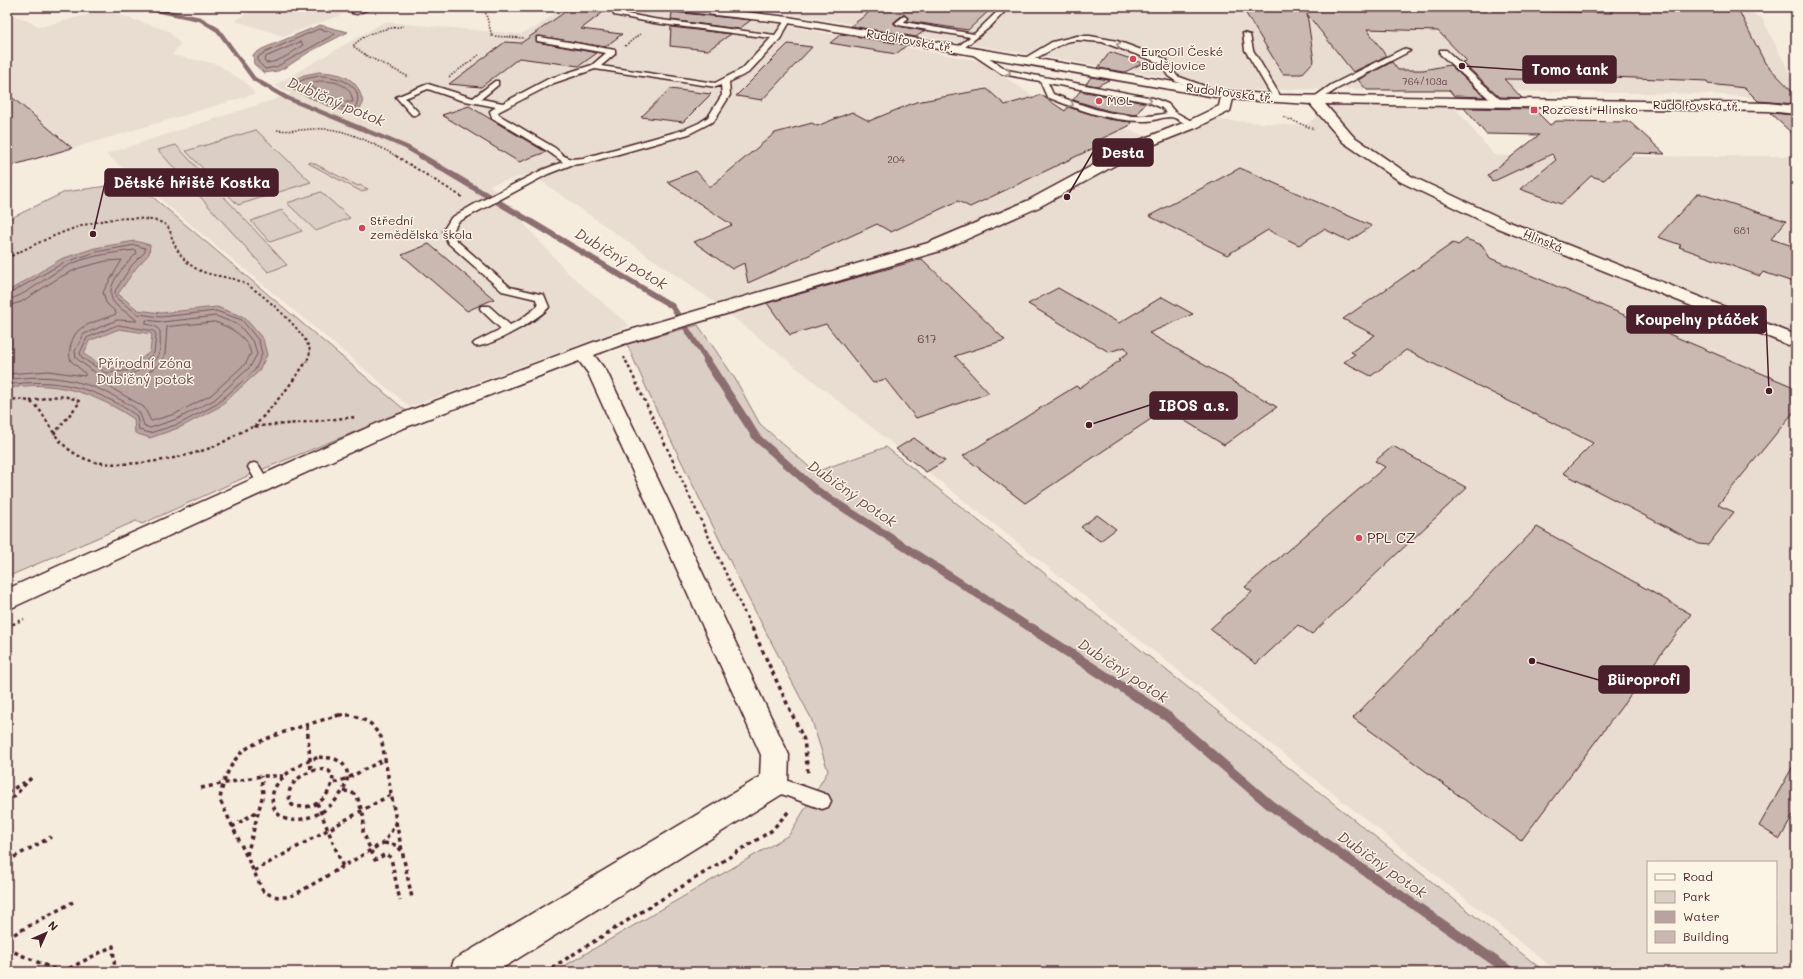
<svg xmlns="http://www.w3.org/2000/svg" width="1803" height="979" font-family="Mali,sans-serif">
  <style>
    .built { fill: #e8ddd0; fill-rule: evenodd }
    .green { fill: #dbcec4; stroke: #927678 }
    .water { fill: #b8a39e; stroke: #8c6e70; fill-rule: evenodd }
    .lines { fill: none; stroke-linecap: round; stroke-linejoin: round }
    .shore { stroke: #765459; stroke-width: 1 }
    .stream-far3 { stroke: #8c6e70; stroke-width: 4.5 }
    .stream-far2 { stroke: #8c6e70; stroke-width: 6 }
    .stream-far1 { stroke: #8c6e70; stroke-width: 8 }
    .stream { stroke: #8c6e70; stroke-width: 10 }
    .building { fill: #cab9b1; stroke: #4a1f2b }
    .lane-casing { stroke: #4a1f2b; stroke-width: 3 }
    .street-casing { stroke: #4a1f2b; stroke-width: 3 }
    .secondary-casing { stroke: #4a1f2b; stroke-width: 3 }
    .path-far3 { stroke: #4a1f2b; stroke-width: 1.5; stroke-dasharray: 1.5 1.5; stroke-linecap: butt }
    .path-far2 { stroke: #4a1f2b; stroke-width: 2; stroke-dasharray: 2.5 2.5; stroke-linecap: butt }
    .path-far1 { stroke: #4a1f2b; stroke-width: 2.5; stroke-dasharray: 3 3; stroke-linecap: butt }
    .path { stroke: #4a1f2b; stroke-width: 3.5; stroke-dasharray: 4 4; stroke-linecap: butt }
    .lane { fill: #fcf5e5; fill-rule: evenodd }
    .street { fill: #fcf5e5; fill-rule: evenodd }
    .secondary { fill: #fcf5e5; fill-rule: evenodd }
    .oneway { stroke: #a38a88 }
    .poi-dot { fill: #d1495b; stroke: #fcf5e5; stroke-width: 1.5 }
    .labels { text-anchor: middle; stroke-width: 3; stroke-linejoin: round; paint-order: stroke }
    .far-number-label { font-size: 10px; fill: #6a464c }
    .far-street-label { font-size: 12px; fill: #4a1f2b; stroke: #fcf5e5 }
    .far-poi-label { font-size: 12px; fill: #4a1f2b; stroke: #fcf5e5; text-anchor: start }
    .number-label { font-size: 12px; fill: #6a464c }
    .park-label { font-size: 14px; fill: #6e4b51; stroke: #fcf5e5 }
    .poi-label { font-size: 14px; fill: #4a1f2b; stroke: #fcf5e5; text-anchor: start }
    .water-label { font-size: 15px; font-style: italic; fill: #704d53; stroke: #fcf5e5 }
    .leader { fill: none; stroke: #4a1f2b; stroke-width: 1.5 }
    .callout-dot { fill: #4a1f2b; stroke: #fcf5e5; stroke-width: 1.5 }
    .callout { fill: #4a1f2b; stroke: #4a1f2b; stroke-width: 1.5 }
    .callout-label { font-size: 15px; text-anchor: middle; font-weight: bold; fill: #fff }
  </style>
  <rect width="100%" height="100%" fill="#f5ecde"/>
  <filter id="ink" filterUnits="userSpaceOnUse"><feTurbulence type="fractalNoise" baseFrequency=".025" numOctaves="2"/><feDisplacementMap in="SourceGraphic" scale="8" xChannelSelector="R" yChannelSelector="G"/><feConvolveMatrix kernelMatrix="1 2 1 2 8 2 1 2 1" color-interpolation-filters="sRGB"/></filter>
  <g filter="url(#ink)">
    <!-- built -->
    <g class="built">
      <polygon points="230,7 363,7 284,36 235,21 249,12"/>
      <path d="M563,7h60l153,17 204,37 61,40 108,36 59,-18 96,7 29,-21 121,2 40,48 38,2 264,-1v816h-238l-844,-670 -183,-128 -41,11 77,87 63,54 -220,81 -304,-253 185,-60 -16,-9 109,-63 136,12 15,-6zM1648,862h128v90h-128z"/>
      <polygon points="749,7 1796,7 1796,10 1748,11 1762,18 1796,86 1796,100 1708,94 1354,89 1242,90"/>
      <polygon points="104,10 169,31 180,44 172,55 217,64 246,83 255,94 7,168 7,12 41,27"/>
    </g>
    <!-- green -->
    <g class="green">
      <polygon points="256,130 311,182 238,205 186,151"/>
      <polygon points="176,145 287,265 268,272 158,150"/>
      <polygon points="311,162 358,186 360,185 368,189 362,192 308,163"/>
      <polygon points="135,182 406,411 261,470 142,524 136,521 7,577 7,220 65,192"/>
      <polygon points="321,192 350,218 316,231 287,203"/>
      <polygon points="282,210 302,231 270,242 251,221"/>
      <polygon points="698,325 734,377 760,424 815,472 886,447 1545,972 554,972 789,835 828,771 811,718 744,590 653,403 627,344"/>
    </g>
    <!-- water -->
    <g class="water">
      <polygon points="320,25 348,32 309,52 288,66 278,71 264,73 254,64 253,55 262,49"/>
      <path d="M319,72c24,1 40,6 44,32l-6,8c-16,3 -48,-16 -64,-22l-2,-5 2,-5 11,-5z"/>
      <path d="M135,241l15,4 -1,9 -13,14 -18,26 20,16 23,3 56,-6 27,10 19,22 4,16 -9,17 -39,35 -38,20 -31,11 -15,-5 -1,-14c-37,-25 -82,-41 -127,-30v-97l54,-33 34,-11zM119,329l33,5 -2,18 -18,14 -26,3 -22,-15 5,-13z"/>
    </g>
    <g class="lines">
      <!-- shore -->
      <g class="shore">
        <polygon points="319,29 333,32 335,34 276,67 265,69 258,62 258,57 264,53"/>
        <path d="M301,42l2,3c-12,8 -22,17 -37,18l-2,-2 2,-4z"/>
        <path d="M320,76c17,0 47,9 35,32 -19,1 -44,-12 -59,-23v-2l9,-4z"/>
        <path d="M320,81c16,0 31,3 33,21h-9l-35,-16 1,-3z"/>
        <path d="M7,295l56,-32 33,-11 39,-7 10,3v4l-13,13 -17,26 1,7 22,16 23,3 55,-6 26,9 17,21 3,13 -7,16 -38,34 -38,20 -29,9 -11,-3 -2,-14c-39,-28 -82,-39 -130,-31"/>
        <path d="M7,300c21,-5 37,-22 56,-32 22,-12 48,-15 72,-18l2,3c-12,12 -38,37 -20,53 6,5 15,9 20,15l-20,-1 -33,14 -9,17 1,7c8,6 19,16 29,19 14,4 49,-9 54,-24 2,-6 1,-15 1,-22l-5,-5 -9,-2v-4l16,2 54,-6 23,9 15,18 3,11 -7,13 -36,33 -37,19 -27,9 -6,-2c-1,-4 -2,-8 -4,-12 -3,-6 -14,-11 -19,-14 -36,-21 -74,-27 -114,-20"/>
        <path d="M7,306l14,-4 39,-25 19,-9 27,-7 16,-1 -19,32 3,11 9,8 1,3c-11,5 -26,8 -36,15 -8,6 -13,23 -9,32l14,12v3l-37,-5 -41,3"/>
        <path d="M215,322c16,6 31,13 36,31l-5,10 -35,32 -36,19 -24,7 -7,-14 -36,-21 2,-3 29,-3 21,-17 5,-9 2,-27z"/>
        <polygon points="118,325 154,331 156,335 154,353 134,370 106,373 82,358 80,353 87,338"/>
      </g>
      <!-- stream-far3 -->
      <polyline class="stream-far3" points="141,7 200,19 218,30 254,79 287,98 406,147 423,157"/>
      <!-- stream-far2 -->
      <polyline class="stream-far2" points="421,156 672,306 708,362"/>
      <!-- stream-far1 -->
      <polyline class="stream-far1" points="707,361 757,438 816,490 1032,629"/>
      <!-- stream -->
      <polyline class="stream" points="1031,628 1168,717 1270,805 1511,972"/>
    </g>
    <!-- building -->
    <g class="building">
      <polygon points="572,7 610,7 581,29 622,34 605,47 537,36 536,37 537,42 597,53 579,66 519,58 481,87 449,84 505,42 521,43"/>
      <polygon points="714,7 770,7 762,13"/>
      <polygon points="876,7 993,7 968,30 907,21 908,18 904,14 894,22 894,24 898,26 924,31 916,37 851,26"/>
      <polygon points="1242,7 1513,7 1517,11 1613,13 1605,7 1737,7 1765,63 1796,95 1796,104 1758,101 1745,88 1708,84 1707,81 1611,77 1615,80 1504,79 1522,98 1500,97 1462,62 1467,61 1438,31 1367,29 1386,56 1353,72 1307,14 1314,61 1302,74 1283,74"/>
      <polygon points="672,12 751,20 739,29 671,20"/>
      <polygon points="671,27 731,34 708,50 670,46"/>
      <polygon points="841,34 907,45 896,54 830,43"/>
      <polygon points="788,44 812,47 762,100 736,96"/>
      <polygon points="1110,52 1143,63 1125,72 1098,68"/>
      <polygon points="1392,62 1398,70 1423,70 1450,65 1485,97 1454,96 1449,90 1367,90 1358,80"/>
      <polygon points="1091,77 1109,80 1097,86 1086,84"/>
      <polygon points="670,89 711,94 683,122 641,117"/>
      <polygon points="987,89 1005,105 1041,95 1065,111 1068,107 1107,119 1131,122 1129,126 1092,143 1098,146 970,207 958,201 891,232 877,224 748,283 744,263 732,269 694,242 732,225 667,182 696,171 710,187 775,133 812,123 817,126 852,112 869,121 916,102"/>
      <polygon points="1080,91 1145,103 1136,115 1109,111 1073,100"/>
      <polygon points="7,93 72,148 7,167"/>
      <polygon points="469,106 502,126 546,152 519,162 442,115"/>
      <polygon points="1464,108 1534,109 1550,125 1556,121 1630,122 1665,154 1634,153 1604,180 1591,176 1561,204 1520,189 1556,160 1552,154 1492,182 1488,175 1539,135 1486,134"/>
      <polygon points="1770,113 1796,115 1796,137"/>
      <polygon points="1240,168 1317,202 1372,226 1349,241 1324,229 1299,245 1268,230 1227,255 1149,216"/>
      <polygon points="1698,193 1786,221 1771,239 1796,247 1796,283 1763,272 1760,276 1679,247 1681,245 1658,237"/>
      <polygon points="1466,239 1482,245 1490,258 1796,388 1796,409 1718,505 1734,512 1708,545 1699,544 1563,473 1593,443 1406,350 1371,376 1344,362 1355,354 1351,352 1375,335 1343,319 1453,243 1458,245"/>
      <polygon points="429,244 494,299 467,311 402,255"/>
      <polygon points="922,259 1005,340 955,356 989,393 916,418 885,379 873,383 826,324 790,335 767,303"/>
      <polygon points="1058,288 1119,323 1162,297 1193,314 1149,333 1277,407 1224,445 1166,409 1025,503 963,456 1076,386 1079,388 1121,360 1119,359 1128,353 1125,347 1109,352 1028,304"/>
      <polygon points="914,438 945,461 926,472 896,449"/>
      <polygon points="1393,446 1467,488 1312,634 1298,625 1256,664 1210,629 1252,592 1245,587 1385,467 1375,461"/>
      <polygon points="1097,515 1116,529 1100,541 1081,527"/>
      <polygon points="1537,527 1691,614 1521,841 1353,718"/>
      <polygon points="1796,761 1796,810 1780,839 1759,826"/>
    </g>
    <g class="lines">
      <defs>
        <g id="lane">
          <polygon points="364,7 373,7 357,14 352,13"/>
          <path d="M623,7h8l-9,6 32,6 121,16 11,-16 5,1 -11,19 -32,34 -19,9 1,13 -16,26 -25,13 -102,29 -16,2 -23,9 -90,48 -5,9 3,9 54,47 34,8 5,12c-8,11 -62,42 -74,39l-2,-2 2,-2 26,-13 -20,-19 -1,-2 1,-2h8l21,19 10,-5 18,-14 -2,-7 -34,-8 -54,-48 -5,-12 8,-13 22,-13 69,-35 21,-8 -14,-10 -57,-34 -2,-7 6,-4 -36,-7 -32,-11 -23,9 14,15 -4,2h-3l-16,-18 32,-13 45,14 22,-17h3v4l-17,14 22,4 45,-24 44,-14 14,-12 -69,-12v-4h3l75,13v4l-14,12 114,17 27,-14 29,-31 -117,-15 -40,-8v-2zM595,69l121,18 5,-2 1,10 -14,22 -9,6 -16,7 -100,28 -12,1 -7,-3 -9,-8 -56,-33 -1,-3 56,-29z"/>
          <polygon points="1002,7 1009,7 991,26 959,52 955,50 956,48 970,37 898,25 895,23 904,16 907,18 904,22 974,34"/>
          <polygon points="1243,33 1250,35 1253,50 1282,99 1281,101 1275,101 1245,50"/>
          <polygon points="1077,36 1090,36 1117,41 1166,59 1177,76 1218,91 1214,93 1177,82 1168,76 1160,63 1102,42 1077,40 1066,42 1027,63 1021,63 1020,61 1052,42"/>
          <polygon points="1403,49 1410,51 1337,89 1317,102 1311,102 1310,100 1331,85"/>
          <path d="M972,50h6l29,20 146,28 15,6 7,8 22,12 -1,2c-10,2 -17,-9 -26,-9 -8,0 -16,4 -24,4 -35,1 -67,-11 -99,-24l-7,-16 -38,-7 -30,-20zM1048,83l100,19 14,6 5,5c-39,10 -78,-5 -114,-19z"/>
          <polygon points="1440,50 1446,50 1502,101 1502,105 1496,105 1440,54"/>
          <polygon points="254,463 258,464 269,482 268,485 263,487 258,485 248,467 250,464"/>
          <polygon points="774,776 828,795 831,801 828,807 822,809 768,789 766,784 768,779"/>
        </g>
        <polygon id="street" points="1227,91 1232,92 1234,95 1230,111 1198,127 1150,146 1039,207 940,251 624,344 594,355 607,372 789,755 788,784 784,793 496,972 450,972 454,960 760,777 761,755 588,373 579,361 401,429 7,610 7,589 387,419 610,336 928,243 1027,201 1140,140 1188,121 1219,106 1222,92"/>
        <polygon id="secondary" points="664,7 701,7 788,17 1227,91 1278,95 1767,103 1796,106 1796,114 1767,111 1325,104 1353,136 1411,176 1507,221 1796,335 1796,348 1495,227 1401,182 1343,142 1310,104 1227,99 788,23 670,10"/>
      </defs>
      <!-- lane casing -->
      <use href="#lane" class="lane-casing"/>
      <!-- street casing -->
      <use href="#street" class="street-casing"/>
      <!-- secondary casing -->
      <use href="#secondary" class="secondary-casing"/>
      <!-- path-far3 -->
      <g class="path-far3">
        <polyline points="484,7 492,36 524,38"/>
        <path d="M404,26c-19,3 -37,5 -51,20l14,10 42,21"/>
        <polyline points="625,46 640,34"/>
        <polyline points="449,77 479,55"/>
        <polyline points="1283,117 1314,129"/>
        <path d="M277,130c17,2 33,-2 49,-1 23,1 52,17 72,28"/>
      </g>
      <!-- path-far2 -->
      <g class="path-far2">
        <polyline points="396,156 462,197"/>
        <path d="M7,258c45,-22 93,-47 144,-38 6,1 13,2 17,7 2,3 3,7 4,11 5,15 15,27 29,33 13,6 28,5 41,11 17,8 65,50 68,69 0,3 -2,8 -4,11"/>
        <polyline points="624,357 626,362"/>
      </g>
      <!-- path-far1 -->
      <g class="path-far1">
        <polyline points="626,361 752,629"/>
        <path d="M7,400c32,-4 32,11 47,33 10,15 24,25 41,29 33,6 89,-3 120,-16 13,-5 24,-15 38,-19 11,-2 23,-2 33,-3 24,-2 47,-5 70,-7"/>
        <path d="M30,401c17,-3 35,-9 50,1l-26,32"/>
        <polyline points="254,427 286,390 307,361"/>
        <polyline points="7,627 24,619"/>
      </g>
      <!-- path -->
      <g class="path">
        <polyline points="752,628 804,740 808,773"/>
        <path d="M339,715h13l10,4 9,5 10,13 15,84c-3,8 -7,15 -13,22l-87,51c-12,5 -22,4 -33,-3l-43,-91c2,-17 9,-35 21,-47 15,-15 76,-31 98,-38z"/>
        <polyline points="307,725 311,770"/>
        <path d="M319,757c5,1 13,0 18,3 23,12 3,39 -11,49 -8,6 -18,9 -29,11 -22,3 -32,-21 -19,-37 10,-13 26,-21 41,-26z"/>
        <path d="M320,769l9,2 4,5c-2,22 -19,36 -41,29 -11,-19 11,-33 28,-36z"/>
        <polyline points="334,783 348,778 385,759"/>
        <polyline points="201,788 261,776 283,776"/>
        <polyline points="344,791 351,792 357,796 364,818 363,832 375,860 386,854 391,858 400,901"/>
        <polyline points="7,792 29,780"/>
        <polyline points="317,803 343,867"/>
        <polyline points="7,804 31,778"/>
        <polyline points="396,822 412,898"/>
        <polyline points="232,827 258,811"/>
        <polyline points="384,843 396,845 402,851"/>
        <polyline points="247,855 263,794 261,776"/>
        <polyline points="7,861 51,837"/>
        <polyline points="254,871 392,794"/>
        <polyline points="7,938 73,902"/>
        <polyline points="7,949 61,972"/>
        <polyline points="62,972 113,946 115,972"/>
        <polyline points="545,972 771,831 790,810"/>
      </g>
      <!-- lane -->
      <use href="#lane" class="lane"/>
      <!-- street -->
      <use href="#street" class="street"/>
      <!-- secondary -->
      <use href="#secondary" class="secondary"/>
    </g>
    <!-- one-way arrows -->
    <defs><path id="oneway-chevron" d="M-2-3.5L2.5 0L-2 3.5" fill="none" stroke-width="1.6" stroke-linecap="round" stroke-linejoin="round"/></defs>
    <g class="oneway">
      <use href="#oneway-chevron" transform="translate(1119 45) rotate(-163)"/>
      <use href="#oneway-chevron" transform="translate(1008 72) rotate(19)"/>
      <use href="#oneway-chevron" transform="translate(1149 100) rotate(15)"/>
      <use href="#oneway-chevron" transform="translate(1071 104) rotate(22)"/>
    </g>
  </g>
  <!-- markers -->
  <g class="poi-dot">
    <circle cx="1133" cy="59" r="4"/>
    <circle cx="1099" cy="101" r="4"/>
    <rect x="1530" y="106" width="8" height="8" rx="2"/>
    <circle cx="362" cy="228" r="4"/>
    <circle cx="1359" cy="538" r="4"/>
  </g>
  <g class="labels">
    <!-- far-number labels -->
    <g class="far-number-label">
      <text x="1425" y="85">764/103a</text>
      <text x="896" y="163">204</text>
      <text x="1742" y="234">681</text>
    </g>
    <!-- far-street labels -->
    <g class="far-street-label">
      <text transform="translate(910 41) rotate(10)" y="4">Rudolfovská tř.</text>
      <text transform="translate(1230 93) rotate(7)" y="4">Rudolfovská tř.</text>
      <text transform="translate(1697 106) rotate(1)" y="4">Rudolfovská tř.</text>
      <text transform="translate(1543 241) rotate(22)" y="4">Hlinská</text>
    </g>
    <!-- far-poi labels -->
    <g class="far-poi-label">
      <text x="1141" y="56">EuroOil České<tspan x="1141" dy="14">Budějovice</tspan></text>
      <text x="1107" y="105">MOL</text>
      <text x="1542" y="114">Rozcestí Hlinsko</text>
      <text x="370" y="225">Střední<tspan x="370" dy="14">zemědělská škola</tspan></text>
    </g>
    <!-- number labels -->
    <g class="number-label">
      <text x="927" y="343">617</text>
    </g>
    <!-- park labels -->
    <g class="park-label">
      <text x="145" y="368">Přírodní zóna<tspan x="145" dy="16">Dubičný potok</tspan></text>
    </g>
    <!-- poi labels -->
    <g class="poi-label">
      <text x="1367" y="543">PPL CZ</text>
    </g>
    <!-- water labels -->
    <g class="water-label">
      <text transform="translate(336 102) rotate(23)" y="5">Dubičný potok</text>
      <text transform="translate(621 259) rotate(31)" y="5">Dubičný potok</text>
      <text transform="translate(852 494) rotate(35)" y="5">Dubičný potok</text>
      <text transform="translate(1123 671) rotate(33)" y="5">Dubičný potok</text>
      <text transform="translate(1382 865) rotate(35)" y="5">Dubičný potok</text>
    </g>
  </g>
  <!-- callouts -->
  <path class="leader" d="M1462 66L1523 70M1067 197L1093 152M93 234L105 183M1769 391L1766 320M1089 425L1150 405M1532 661L1599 680"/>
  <g class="callout-dot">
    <circle cx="1462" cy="66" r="4"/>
    <circle cx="1067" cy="197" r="4"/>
    <circle cx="93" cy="234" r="4"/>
    <circle cx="1769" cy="391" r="4"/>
    <circle cx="1089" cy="425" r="4"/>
    <circle cx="1532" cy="661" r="4"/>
  </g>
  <g class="callout">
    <rect x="1523" y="56" width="93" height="27" rx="4"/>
    <rect x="1093" y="139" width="60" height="27" rx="4"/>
    <rect x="105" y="169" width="173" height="27" rx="4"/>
    <rect x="1627" y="306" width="139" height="27" rx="4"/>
    <rect x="1150" y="392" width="87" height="27" rx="4"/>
    <rect x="1599" y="666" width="90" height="27" rx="4"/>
  </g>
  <g class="callout-label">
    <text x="1570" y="75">Tomo tank</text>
    <text x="1123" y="158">Desta</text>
    <text x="192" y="188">Dětské hřiště Kostka</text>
    <text x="1697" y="325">Koupelny ptáček</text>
    <text x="1194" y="411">IBOS a.s.</text>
    <text x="1644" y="685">Büroprofi</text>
  </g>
  <!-- margin -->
  <rect width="1803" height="979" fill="none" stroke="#fcf5e5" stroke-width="24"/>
  <rect x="12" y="12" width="1779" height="955" fill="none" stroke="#4a1f2b" stroke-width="1.5" filter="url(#ink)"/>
  <!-- legend -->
  <rect x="1647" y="861" width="130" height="92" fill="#fcf5e5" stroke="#b59f9b"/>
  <rect x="1655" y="874" width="20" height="6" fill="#fcf5e5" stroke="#b59f9b"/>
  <text x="1683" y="881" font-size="12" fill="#4a1f2b">Road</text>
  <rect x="1655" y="891" width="20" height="12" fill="#dbcec4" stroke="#b59f9b"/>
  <text x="1683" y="901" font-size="12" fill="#4a1f2b">Park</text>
  <rect x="1655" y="911" width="20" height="12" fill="#b8a39e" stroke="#b59f9b"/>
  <text x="1683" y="921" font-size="12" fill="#4a1f2b">Water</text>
  <rect x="1655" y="931" width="20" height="12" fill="#cab9b1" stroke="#b59f9b"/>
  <text x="1683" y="941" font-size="12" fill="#4a1f2b">Building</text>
  <!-- north arrow -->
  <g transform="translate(46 933) rotate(45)" stroke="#fcf5e5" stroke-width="3" paint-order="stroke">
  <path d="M0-3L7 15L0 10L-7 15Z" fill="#4a1f2b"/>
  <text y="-6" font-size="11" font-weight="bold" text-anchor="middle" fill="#4a1f2b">N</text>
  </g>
</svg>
